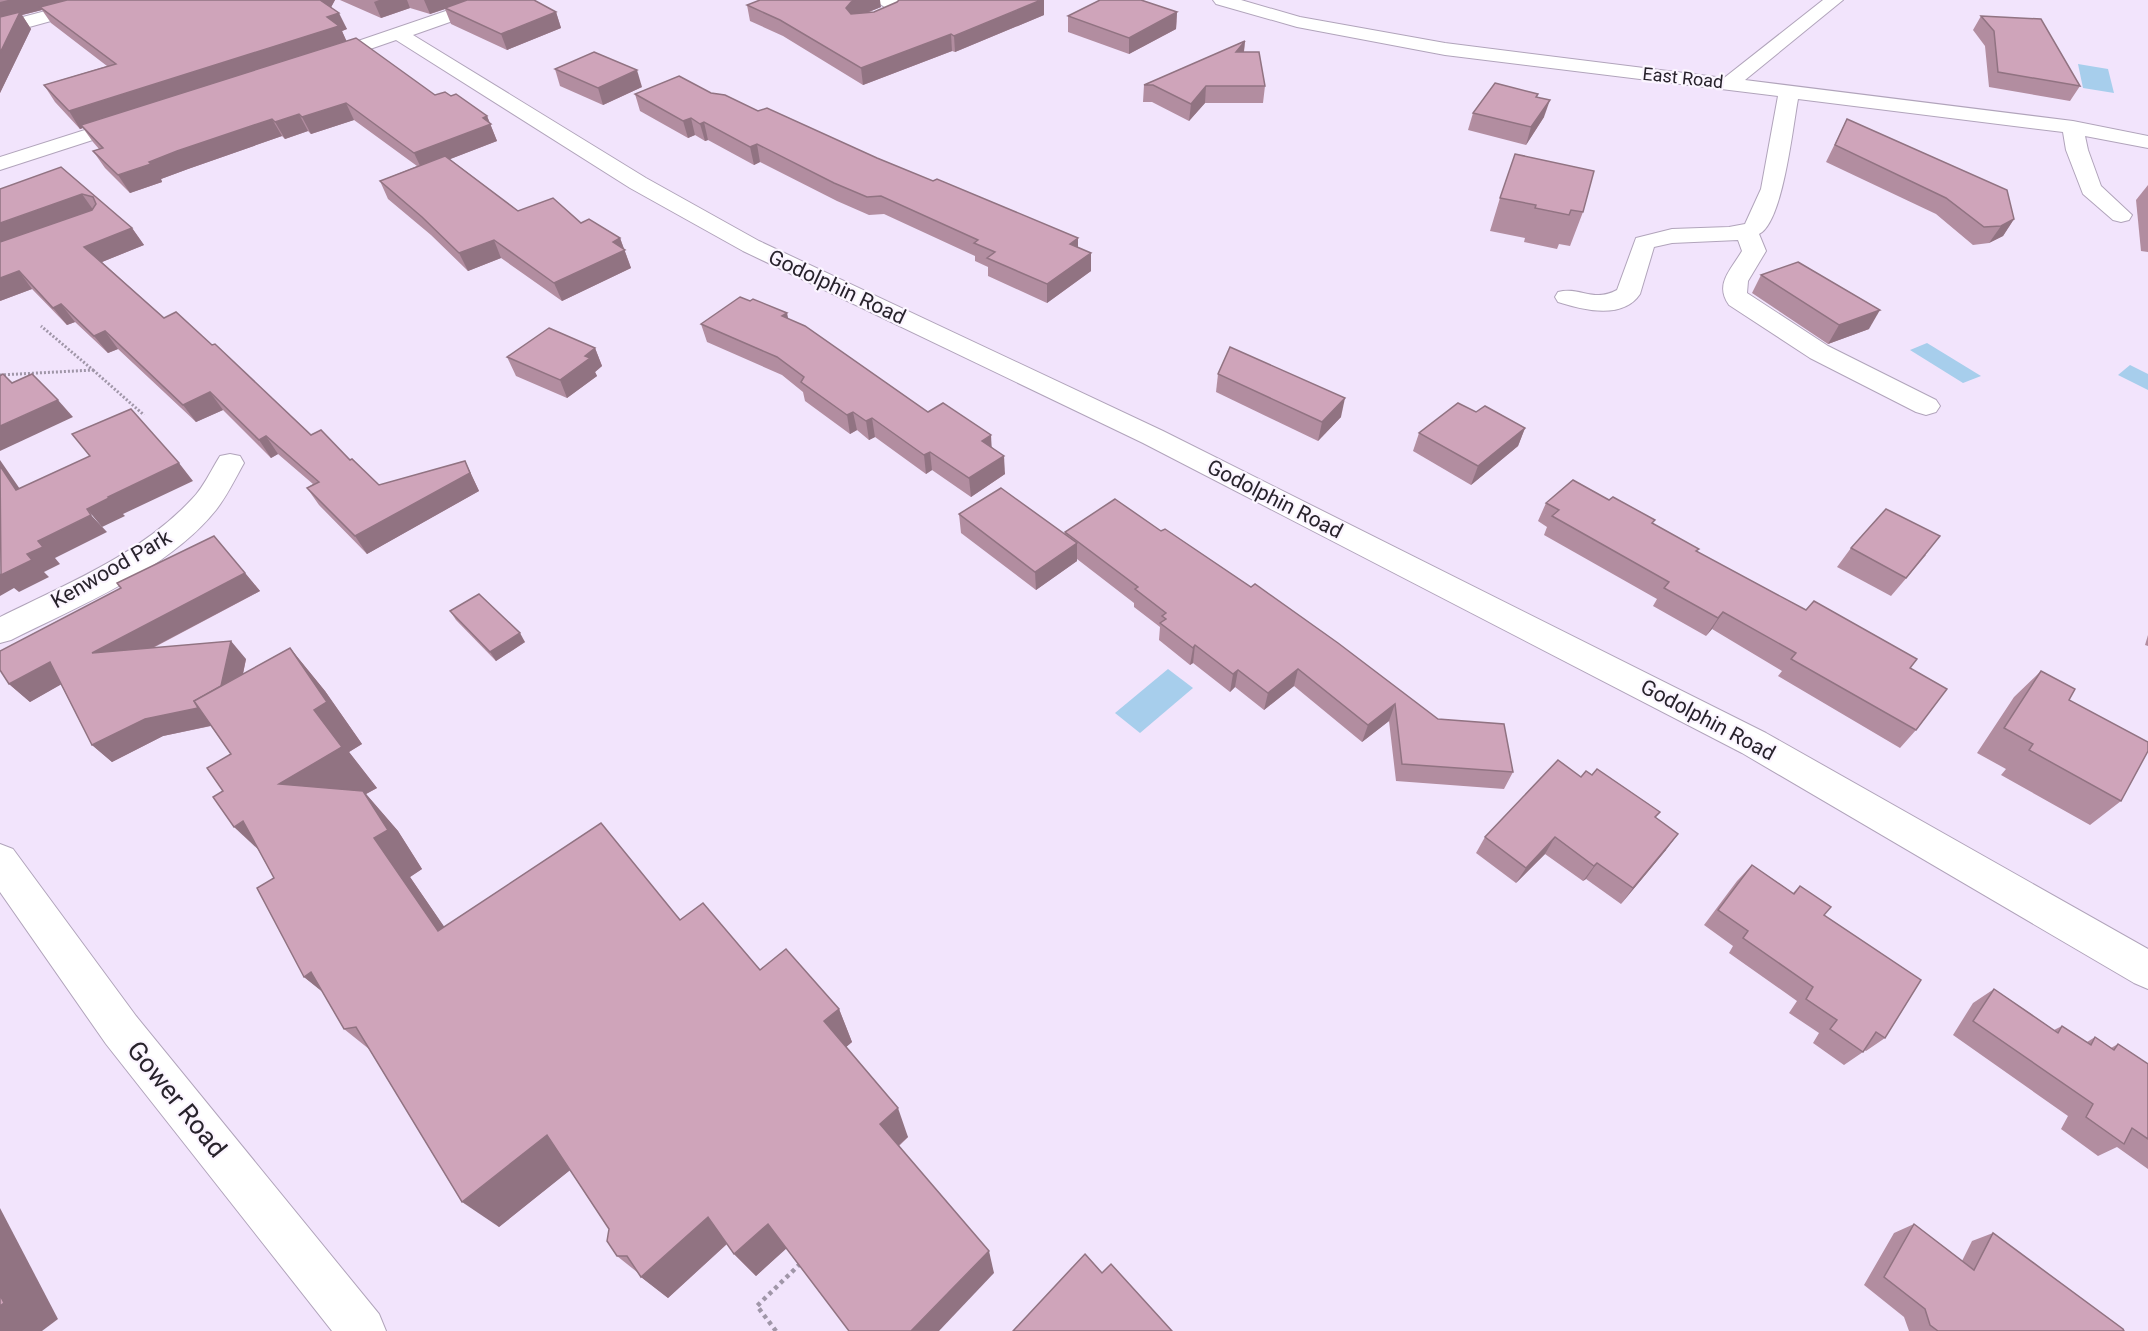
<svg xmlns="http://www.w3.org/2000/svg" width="2148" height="1331" font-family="Roboto,sans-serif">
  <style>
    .water { fill: #a7ceec }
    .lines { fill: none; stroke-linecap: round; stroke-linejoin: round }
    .minor-casing { stroke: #b1a4bb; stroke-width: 2 }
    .path-far1 { stroke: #a096a8; stroke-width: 3; stroke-dasharray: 2 2; stroke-linecap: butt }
    .path { stroke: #a096a8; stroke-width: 4.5; stroke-dasharray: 4 4; stroke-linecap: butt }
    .minor { fill: #fff; fill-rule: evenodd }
    .wall { fill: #b28da0 }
    .shaded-wall { fill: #917382 }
    .building { fill: #cfa4ba; stroke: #917382; stroke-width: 1.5 }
    .labels { text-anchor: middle; stroke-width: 4.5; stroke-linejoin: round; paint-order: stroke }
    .far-street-label { font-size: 18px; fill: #28232c; stroke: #fbf5ff }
    .street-label { font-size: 21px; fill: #28232c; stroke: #fbf5ff }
    .near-street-label { font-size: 26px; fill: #28232c; stroke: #fbf5ff }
  </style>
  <rect width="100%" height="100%" fill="#f2e4fc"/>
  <!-- water -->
  <g class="water">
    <polygon points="2078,64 2108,69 2114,93 2083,88"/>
    <polygon points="1927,343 1981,376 1963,383 1910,350"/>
    <polygon points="2130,365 2148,374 2148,390 2118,375"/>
    <polygon points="1168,669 1193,688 1140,733 1115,713"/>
  </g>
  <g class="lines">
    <defs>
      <g id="minor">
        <polygon points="87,0 116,0 113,4 0,35 0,23"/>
        <polygon points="478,0 504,0 501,4 413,35 646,178 759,241 1163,431 1766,733 2148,949 2148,989 2134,983 1742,753 1143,443 743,251 630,188 396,40 324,65 317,63 314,59 317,55"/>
        <path d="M874,0h24l10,7c-9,12 -35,24 -49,20l-3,-4 3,-4 27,-11z"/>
        <path d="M1213,0h28l59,17 145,26 279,35 99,-78h20l-98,80 328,41 75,15v12l-63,-12 3,14 13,36 31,29 -3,5 -8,2 -8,-2 -30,-26 -17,-44 -3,-18 -265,-33c-5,26 -15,124 -39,135l7,17 -18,30 -1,12 81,53 108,54 4,6 -4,6 -10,3 -10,-3 -106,-54 -81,-53c-15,-21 2,-35 13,-54l-4,-11 -66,3 -18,4 -14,47c-17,26 -57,16 -82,8l-3,-5 3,-5c22,-6 35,11 59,-2l19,-52 36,-9 57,-2 16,-3 16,-35 17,-93 -333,-41 -148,-28 -81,-23z"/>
        <polygon points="132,115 139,117 142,121 139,125 0,170 0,157"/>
        <path d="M230,454l10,2 4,7c-9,16 -17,33 -28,47 -48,60 -137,96 -205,130l-11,3v-26c67,-33 141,-63 192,-118 12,-12 19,-29 28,-43z"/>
        <polygon points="0,844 13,849 136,1016 379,1314 386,1331 332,1331 106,1044 0,892"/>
      </g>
    </defs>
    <!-- minor casing -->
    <use href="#minor" class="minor-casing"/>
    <!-- path-far1 -->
    <g class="path-far1">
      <polyline points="93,370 144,415"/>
      <polyline points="0,375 93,370 41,326"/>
    </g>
    <!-- path -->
    <polyline class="path" points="776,1331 757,1306 799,1265"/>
    <!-- minor -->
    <use href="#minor" class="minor"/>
  </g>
  <!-- wall -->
  <g class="wall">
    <polygon points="0,0 335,0 331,7 347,29 342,31 346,41 435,95 487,116 497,141 450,159 518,211 581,223 620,238 631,268 562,301 501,258 468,271 431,235 388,199 380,181 417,166 354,120 311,134 308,131 285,139 282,136 188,169 161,179 162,182 130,193 105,168 93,151 99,149 93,142 83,128 80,129 55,102 44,85 107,66 51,23 42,10 22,15 31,29 0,93"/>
    <polygon points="340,0 534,0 556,12 561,28 507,50 451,24 445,9 430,14 410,8 381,18"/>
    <polygon points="747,5 881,7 867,13 1044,15 955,52 952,51 863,85 783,36 750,21"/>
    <polygon points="1177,12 1176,29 1129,54 1068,32 1068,16"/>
    <polygon points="1981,16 2080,86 2070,101 1989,87 1985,46 1973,30"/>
    <polygon points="1245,41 1244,52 1265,86 1263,103 1205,103 1189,121 1152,102 1143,102 1144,85"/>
    <polygon points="555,69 642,87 603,105 560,86"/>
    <polygon points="711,93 877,158 1078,247 1091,271 1047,303 988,276 988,267 975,261 975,256 884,214 869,215 837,201 760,162 754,165 708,140 705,141 695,135 688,138 640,111 635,94"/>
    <polygon points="1537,97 1544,117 1526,145 1468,130 1473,113"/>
    <polygon points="1847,119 2014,219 2003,236 1989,243 1973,245 1936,214 1826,162"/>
    <polygon points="61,167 132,228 144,245 102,262 164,318 311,435 350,460 379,485 465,461 479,491 367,554 319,505 307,488 313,484 278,454 271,458 223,410 196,422 118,349 108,353 75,322 67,325 32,289 0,301"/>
    <polygon points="2148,185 2148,252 2141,251 2136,200"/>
    <polygon points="1500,198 1583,212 1570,246 1559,244 1557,249 1524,242 1525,238 1490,231"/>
    <polygon points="1761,275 1869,329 1828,344 1752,293"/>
    <polygon points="788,319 928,412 992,447 1005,474 971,497 932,470 926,474 875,437 869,440 857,430 850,434 805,401 803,392 782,375 707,342 701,324"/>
    <polygon points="595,348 602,366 595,372 597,376 567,398 516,376 507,357"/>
    <polygon points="1218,374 1341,417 1318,441 1216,392"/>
    <polygon points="1476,412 1525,428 1518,446 1471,485 1413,451 1419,433"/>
    <polygon points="1546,503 1653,524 1697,552 1910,668 1916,730 1900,748 1778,676 1782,671 1712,629 1706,636 1653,606 1657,599 1544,535 1547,527 1538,521"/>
    <polygon points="959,514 1065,534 1065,532 1161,531 1438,719 1513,772 1504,789 1396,781 1389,721 1362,742 1294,686 1264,710 1235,687 1230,692 1193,663 1190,665 1159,640 1160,627 1134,607 1134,603 1077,559 1077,561 1036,590 961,533"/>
    <polygon points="1851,548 1926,555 1891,596 1837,567"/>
    <polygon points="245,573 260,591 153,648 246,659 243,674 290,648 325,691 362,744 349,752 377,788 366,794 398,831 422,869 410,877 444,927 680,920 760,970 839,1009 852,1042 846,1047 908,1137 899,1146 994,1273 786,1248 756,1276 734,1254 727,1244 668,1298 641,1277 637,1272 617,1256 609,1229 570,1170 499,1227 369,1049 344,1029 322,991 304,977 274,878 258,849 223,791 231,754 211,726 163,736 112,762 92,745 61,684 30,702 9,684"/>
    <polygon points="450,611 525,642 496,661 456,620"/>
    <polygon points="2148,635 2148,646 2145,645"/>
    <polygon points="2041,671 2069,700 2121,801 2090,825 2001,775 2006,769 1977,753 2014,697"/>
    <polygon points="1592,775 1660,812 1655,818 1666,850 1621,904 1586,879 1583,881 1545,854 1516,883 1476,853 1485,837 1581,777"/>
    <polygon points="1752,865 1793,893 1800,886 1824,915 1885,1038 1866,1051 1864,1050 1863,1052 1844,1065 1813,1043 1819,1033 1789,1013 1797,1001 1729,953 1733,946 1704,925 1737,881"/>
    <polygon points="1994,989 2054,1030 2062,1026 2087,1042 2095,1037 2111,1048 2118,1044 2148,1064 2148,1169 2117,1147 2098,1156 2061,1129 2068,1116 1953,1035 1973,1003"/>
    <polygon points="1914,1224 1962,1261 1972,1241 1993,1233 2124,1331 1909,1331 1904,1317 1864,1285 1894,1233"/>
  </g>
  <!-- shaded-wall -->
  <g class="shaded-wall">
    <polygon points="8,0 78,0 40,7 42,10 22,15 31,29 0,93 0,2"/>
    <polygon points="320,0 335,0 327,15"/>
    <polygon points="379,0 407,0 410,8 381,18 374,2"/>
    <polygon points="424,0 471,0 445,8 445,9 430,14"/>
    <polygon points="855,0 880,0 881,7 853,18 846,8 851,2"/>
    <polygon points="1041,0 1044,0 1044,15 955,52 954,36"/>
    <polygon points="556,12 561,28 507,50 501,34"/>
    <polygon points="1177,12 1176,29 1129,54 1129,38"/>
    <polygon points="339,13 347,29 342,31 347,42 81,125 83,128 80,129 69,111"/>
    <polygon points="951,34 952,51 863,85 861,68"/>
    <polygon points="1245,41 1243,58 1236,52"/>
    <polygon points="637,70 642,87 603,105 598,88"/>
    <polygon points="1206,86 1205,103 1189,121 1191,104"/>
    <polygon points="1550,100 1544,117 1526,145 1531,127"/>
    <polygon points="346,103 354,120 311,134 302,117"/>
    <polygon points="299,114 308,131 285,139 275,122"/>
    <polygon points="487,116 497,141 422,170 414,153"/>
    <polygon points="691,118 695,135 688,138 683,121"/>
    <polygon points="272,119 282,136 188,169 161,179 162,182 130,193 118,175 177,151"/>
    <polygon points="704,122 708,140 705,141 700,124"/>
    <polygon points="757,144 760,162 754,165 750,147"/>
    <polygon points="82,194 94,211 0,245 0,223"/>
    <polygon points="2014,219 2003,236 1989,243 2001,226"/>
    <polygon points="132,228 144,245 97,264 84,247"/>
    <polygon points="620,238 631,268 562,301 554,283 613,242"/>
    <polygon points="1078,238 1078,256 1070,244"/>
    <polygon points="494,240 501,258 468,271 459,253"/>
    <polygon points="1091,253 1091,271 1047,303 1047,284"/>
    <polygon points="19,271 32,289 0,301 0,278"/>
    <polygon points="61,304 75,322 67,325 53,308"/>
    <polygon points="1880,310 1869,329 1828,344 1839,325"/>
    <polygon points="787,313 791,331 782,316"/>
    <polygon points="105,331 118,349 108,353 94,336"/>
    <polygon points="595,348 602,366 595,372 597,376 567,398 560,380 585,356"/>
    <polygon points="210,392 223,410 196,422 183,405"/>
    <polygon points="1345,398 1341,417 1318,441 1322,422"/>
    <polygon points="58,400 73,417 0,451 0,426"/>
    <polygon points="853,412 857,430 850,434 847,415"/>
    <polygon points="872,418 875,437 869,440 866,421"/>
    <polygon points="1525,428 1518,446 1471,485 1478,466"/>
    <polygon points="991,435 992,453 982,441"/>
    <polygon points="266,436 278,454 271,458 259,440"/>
    <polygon points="930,452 932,470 926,474 924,455"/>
    <polygon points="1004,456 1005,474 971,497 969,478"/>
    <polygon points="0,460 33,508 16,490 0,466"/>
    <polygon points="465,461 479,491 367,554 355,536"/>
    <polygon points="179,463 193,481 123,514 125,516 102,527 87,509 108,497"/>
    <polygon points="91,515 107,532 55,558 60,564 44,572 49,577 19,592 14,588 0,596 0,574 27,554 38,541"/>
    <polygon points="1077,543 1077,561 1036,590 1035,572"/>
    <polygon points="245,573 260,591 110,670 92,653"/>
    <polygon points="1723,612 1712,629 1706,636 1718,618"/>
    <polygon points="520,633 525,642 496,661 490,652"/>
    <polygon points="231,641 246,659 233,721 163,736 112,762 92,745"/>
    <polygon points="1195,645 1193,663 1190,665 1193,648"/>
    <polygon points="290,648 325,691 362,744 349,752 377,788 366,794 398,831 422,869 410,877 472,967 279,784 314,710"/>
    <polygon points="50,662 69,680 30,702 9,684"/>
    <polygon points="1298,669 1294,686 1264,710 1268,693"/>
    <polygon points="1238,670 1235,687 1230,692 1233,674"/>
    <polygon points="1395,704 1389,721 1362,742 1368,725"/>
    <polygon points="243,821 276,866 234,827"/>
    <polygon points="1678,834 1666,850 1621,904 1633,888"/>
    <polygon points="1555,837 1545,854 1516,883 1526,868"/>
    <polygon points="1597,863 1586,879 1583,881 1594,866"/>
    <polygon points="311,972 346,1011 304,977"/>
    <polygon points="839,1009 852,1042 838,1054 824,1021"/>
    <polygon points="898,1108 908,1137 891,1152 880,1124"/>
    <polygon points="547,1135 579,1163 499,1227 462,1202"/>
    <polygon points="0,1208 58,1319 42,1331 0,1331"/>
    <polygon points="708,1217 730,1241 668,1298 641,1277"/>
    <polygon points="768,1224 787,1248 756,1276 734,1254"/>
    <polygon points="989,1251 994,1273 939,1331 911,1331"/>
  </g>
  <!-- building -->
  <g class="building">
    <polygon points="67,0 320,0 339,13 327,17 339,26 69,111 44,85 116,64 40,7"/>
    <polygon points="467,0 534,0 556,12 501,34 445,8"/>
    <polygon points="760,0 855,0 851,2 846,8 851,14 874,12 897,2 899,0 1041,0 954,36 951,34 861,68 780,20 747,5"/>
    <polygon points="1100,0 1141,0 1177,12 1129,38 1068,16"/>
    <polygon points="20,12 0,53 0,17"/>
    <polygon points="1981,16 2041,19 2080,86 1998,72 1994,31"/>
    <polygon points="356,38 435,95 445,92 451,96 456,94 487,116 483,118 491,124 414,153 346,103 302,117 299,114 275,122 272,119 177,151 149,162 151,164 118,175 93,151 103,148 81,125"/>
    <polygon points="1245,41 1236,52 1259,52 1265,86 1206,86 1191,104 1153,85 1144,85"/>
    <polygon points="594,52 637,70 598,88 555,69"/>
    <polygon points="679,76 711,93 725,95 758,111 767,108 877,158 933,181 937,179 1078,238 1070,244 1091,253 1047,284 987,258 995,252 974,243 978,240 881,196 867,197 834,183 757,144 750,147 704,122 700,124 691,118 683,121 635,94"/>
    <polygon points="1495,83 1538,94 1536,97 1550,100 1531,127 1473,113"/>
    <polygon points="1847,119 2007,190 2014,219 2001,226 1984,227 1946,198 1835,145"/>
    <polygon points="1515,154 1594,171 1583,212 1571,210 1569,215 1535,208 1536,205 1500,198"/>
    <polygon points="445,156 518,211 553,198 581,223 589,219 620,238 613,242 625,250 554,283 494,240 459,253 422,217 380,181"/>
    <polygon points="61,167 132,228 84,247 164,318 176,312 212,345 215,344 311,435 321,430 350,460 352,459 379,485 465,461 470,473 355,536 307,488 319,482 266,436 259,440 210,392 183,405 105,331 94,336 61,304 53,308 19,271 0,278 0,242 92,210 96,204 93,197 82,194 0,223 0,189"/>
    <polygon points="1798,262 1880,310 1839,325 1761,275"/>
    <polygon points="740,297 750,301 753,299 787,313 782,316 805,326 928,412 943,403 991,435 982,441 1004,456 969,478 930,452 924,455 872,418 866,421 853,412 847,415 801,382 804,377 777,357 701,324"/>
    <polygon points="549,328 595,348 585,356 590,358 560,380 507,357"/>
    <polygon points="1230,347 1345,398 1322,422 1218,374"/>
    <polygon points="3,374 12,383 32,374 58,400 0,426 0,376"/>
    <polygon points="1458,403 1476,412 1485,406 1525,428 1478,466 1419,433"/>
    <polygon points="131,409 179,463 108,497 109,498 87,509 91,515 38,541 43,547 27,554 32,560 1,575 0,466 16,490 90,456 72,434"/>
    <polygon points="1573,480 1609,500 1613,497 1655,520 1652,523 1699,549 1696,551 1806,610 1814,601 1917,659 1910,668 1947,689 1916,730 1791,659 1796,653 1723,612 1718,618 1664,588 1669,582 1552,516 1559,510 1546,503"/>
    <polygon points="1001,488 1077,543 1035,572 959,514"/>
    <polygon points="1115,499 1161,531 1165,529 1251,587 1255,584 1338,643 1438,719 1504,724 1513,772 1402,764 1395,704 1368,725 1298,669 1268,693 1238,670 1233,674 1195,645 1193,648 1160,623 1166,619 1162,616 1166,613 1135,589 1138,587 1065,532"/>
    <polygon points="1886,509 1940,536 1906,578 1851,548"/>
    <polygon points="214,536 245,573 92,653 231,641 221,686 194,701 198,708 145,719 92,745 50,662 9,684 0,670 0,651 121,588 117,583"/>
    <polygon points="479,594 520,633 490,652 450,611"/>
    <polygon points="290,648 327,702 314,710 342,747 279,784 363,791 388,830 374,838 438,931 601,823 680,920 703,903 760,970 786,949 839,1009 824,1021 898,1108 880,1124 989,1251 911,1331 849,1331 768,1224 734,1254 708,1217 641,1277 627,1256 617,1256 607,1241 609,1229 547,1135 462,1202 356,1027 344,1029 311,972 304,977 257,888 274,878 243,821 234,827 213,797 223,791 207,768 231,754 194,701"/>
    <polygon points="2041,671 2075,689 2069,700 2148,742 2148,751 2121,801 2029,750 2033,744 2004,728"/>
    <polygon points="1558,760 1581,777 1586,771 1592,775 1597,769 1660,812 1655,817 1678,834 1633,888 1597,863 1594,866 1555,837 1526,868 1485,837"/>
    <polygon points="1752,865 1794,894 1800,886 1831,907 1824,915 1921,980 1885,1038 1876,1032 1863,1052 1830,1029 1837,1020 1806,999 1813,987 1743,938 1748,931 1718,910"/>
    <polygon points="1994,989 2058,1033 2062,1026 2091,1045 2095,1037 2114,1050 2118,1044 2148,1064 2148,1139 2132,1128 2124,1144 2086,1117 2093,1104 1973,1021"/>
    <polygon points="1914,1224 1974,1270 1993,1233 2123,1329 2124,1331 1938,1331 1930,1325 1925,1309 1884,1277"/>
    <polygon points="1085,1254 1102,1273 1111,1264 1172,1331 1013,1331"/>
    <polygon points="0,1295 4,1303 0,1306"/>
  </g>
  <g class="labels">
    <!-- far-street labels -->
    <g class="far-street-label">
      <text transform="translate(1683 78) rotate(6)" y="6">East Road</text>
    </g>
    <!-- street labels -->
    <g class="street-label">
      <text transform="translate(837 287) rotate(25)" y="7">Godolphin Road</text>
      <text transform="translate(1275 499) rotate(27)" y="7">Godolphin Road</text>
      <text transform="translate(111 569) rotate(-30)" y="7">Kenwood Park</text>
      <text transform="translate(1708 720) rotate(28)" y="7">Godolphin Road</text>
    </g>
    <!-- near-street labels -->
    <g class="near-street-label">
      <text transform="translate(177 1099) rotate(51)" y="9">Gower Road</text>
    </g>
  </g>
</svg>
